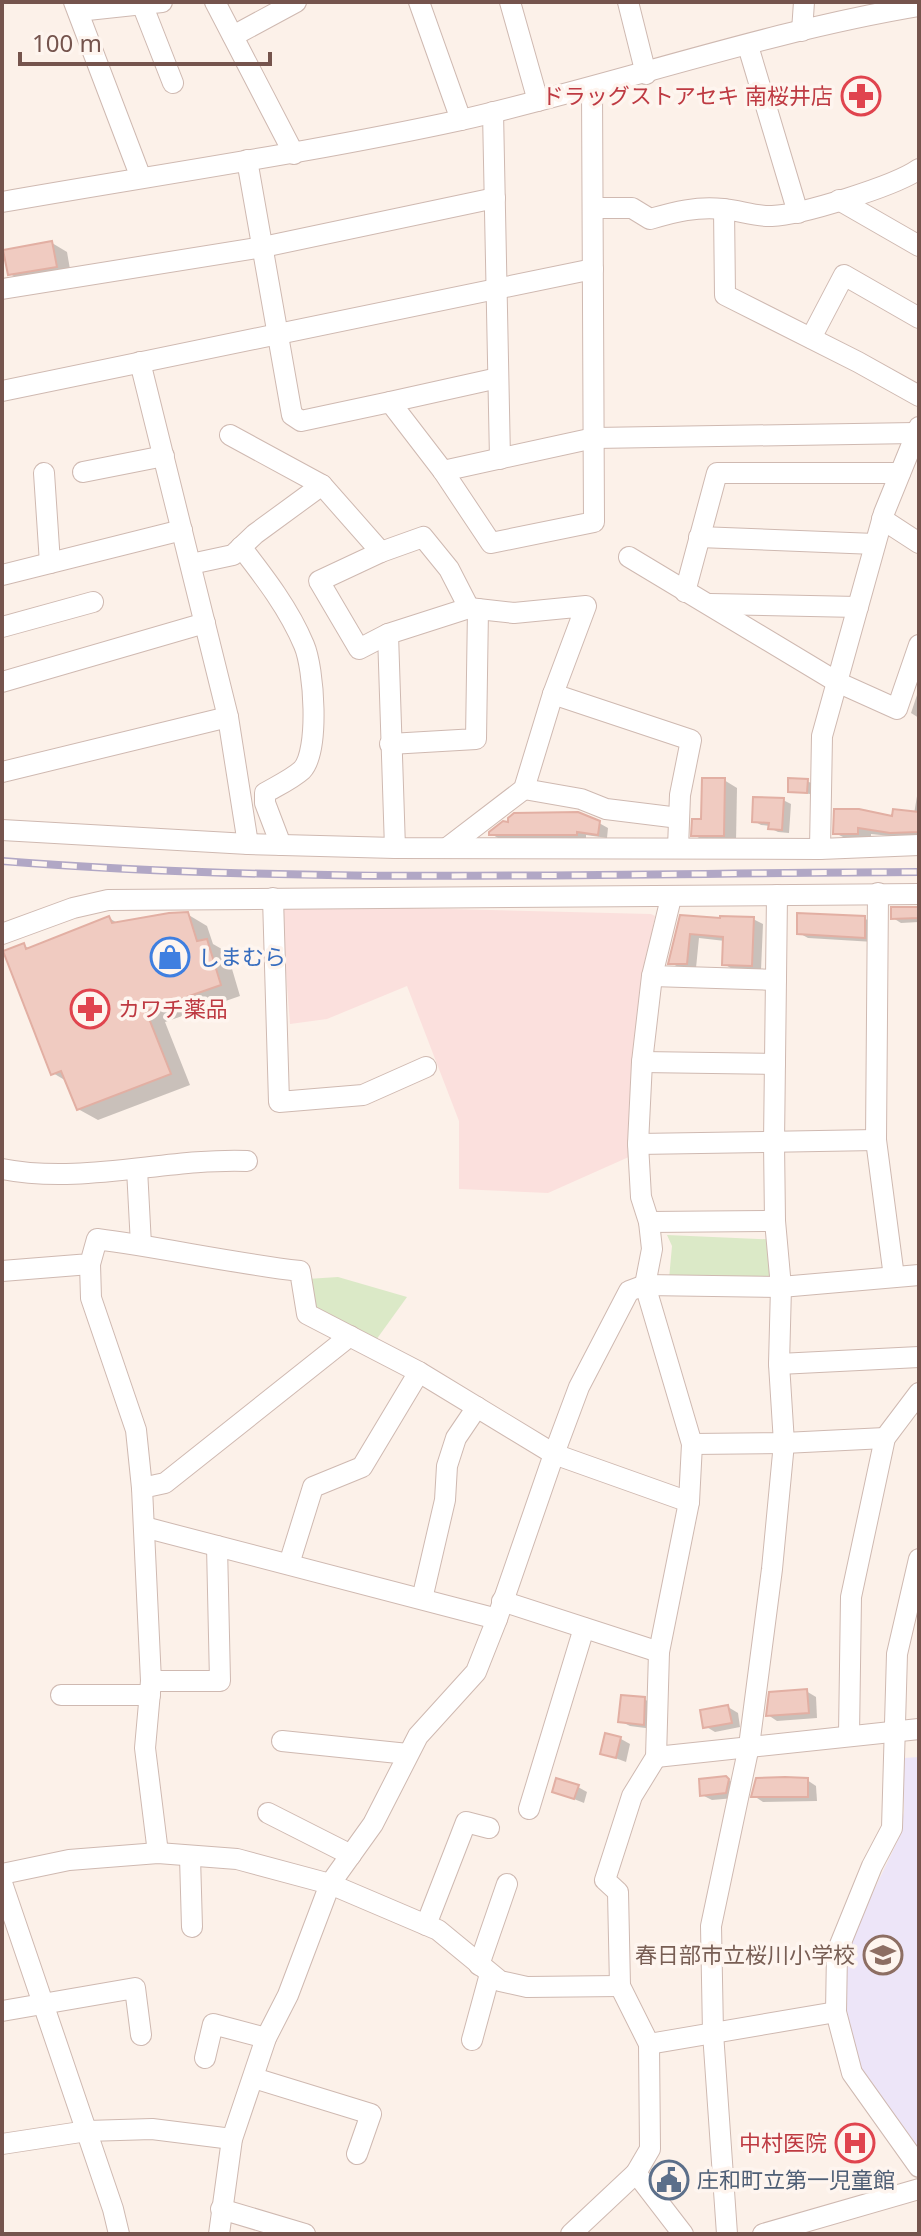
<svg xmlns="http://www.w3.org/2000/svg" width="921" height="2236" font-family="'Noto Sans','Noto Sans JP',sans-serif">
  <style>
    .commercial { fill: #fbe0dd }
    .education { fill: #ede5f8 }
    .green { fill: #dbe9c7 }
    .shadow { fill: #0003 }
    .building { fill: #f0cbc1; stroke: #e2afa3; stroke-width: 2 }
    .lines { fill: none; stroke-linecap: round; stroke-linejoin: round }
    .minor-casing { stroke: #cfb9b1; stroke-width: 22 }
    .minor { stroke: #fff; stroke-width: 20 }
    .rail-casing { stroke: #b1a7c5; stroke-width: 8 }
    .rail { stroke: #fef5ef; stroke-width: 5; stroke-dasharray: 15; stroke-linecap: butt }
    .labels { text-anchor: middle; stroke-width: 7; stroke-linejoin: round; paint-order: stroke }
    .health-label { font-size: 22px; fill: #be3a42; stroke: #fef5ef; text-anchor: end }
    .shop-label { font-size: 22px; fill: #366cbe; stroke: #fef5ef; text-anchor: start }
    .education-label { font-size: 22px; fill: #785e54; stroke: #fef5ef; text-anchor: end }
    .service-label { font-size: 22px; fill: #4e5e75; stroke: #fef5ef; text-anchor: start }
  </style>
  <rect width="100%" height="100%" fill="#fcf1e9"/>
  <!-- commercial -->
  <polygon class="commercial" points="293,905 651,914 655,916 642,984 631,1156 548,1193 459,1189 459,1121 407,986 327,1019 290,1024 281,908"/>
  <!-- education -->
  <polygon class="education" points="919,1757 919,2153 858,2066 843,2006 843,1972 851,1938 898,1840 904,1812 904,1758"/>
  <!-- green -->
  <g class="green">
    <polygon points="667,1235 784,1240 783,1280 669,1279 672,1246"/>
    <polygon points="338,1277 407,1297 376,1340 311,1310 307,1279"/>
  </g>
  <!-- shadow -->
  <g class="shadow">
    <polygon points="52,243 67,252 71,275 24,282 10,274"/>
    <polygon points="917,695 919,696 919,718 911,713"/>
    <polygon points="724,780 737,788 736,842 706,842 694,835"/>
    <polygon points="807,781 811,783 810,794 790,791"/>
    <polygon points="919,784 919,839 871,834 871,841 849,840 835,833 914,814"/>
    <polygon points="783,800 791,804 789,833 778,832 770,828 770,826 761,825 754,821"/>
    <polygon points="599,823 608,828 607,838 586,835 586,839 500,839 491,834"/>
    <polygon points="919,909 919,922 901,923 893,918"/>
    <polygon points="187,914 207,926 213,944 227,952 240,996 165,1022 190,1085 98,1120 78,1109 68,1082 53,1073 23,945 30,949 109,918 119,924"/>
    <polygon points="682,917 753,919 763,924 761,970 734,970 724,964 725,941 699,938 696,968 680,968 671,963"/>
    <polygon points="864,918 874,924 874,942 808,938 799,933"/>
    <polygon points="806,1691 816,1697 817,1718 777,1721 768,1715"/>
    <polygon points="644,1699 654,1705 653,1729 630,1726 620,1721"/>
    <polygon points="728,1707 738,1713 740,1727 715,1732 705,1726"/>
    <polygon points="621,1739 630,1744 626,1762 602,1753"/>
    <polygon points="726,1778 738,1786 735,1798 712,1800 702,1795"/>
    <polygon points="807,1780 816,1786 817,1801 763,1802 754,1796"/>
    <polygon points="578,1787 587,1792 584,1803 554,1791"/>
  </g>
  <!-- building -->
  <g class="building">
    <polygon points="52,241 57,267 8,275 3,250"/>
    <polygon points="702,778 725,778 724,836 691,836 692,819 701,819"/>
    <polygon points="788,778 808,779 807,793 788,792"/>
    <polygon points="753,797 784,798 782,830 768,829 769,823 752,822"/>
    <polygon points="834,809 859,809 892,816 893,809 919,812 919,832 890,833 858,828 858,834 833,834"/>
    <polygon points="578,812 600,821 598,835 577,832 577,835 489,835 489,832 503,821 508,822 508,818 514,813"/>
    <polygon points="891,907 919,907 919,918 891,919"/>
    <polygon points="188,912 197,941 207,939 221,985 146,1011 171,1074 77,1110 61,1071 51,1075 3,951 24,943 26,949 109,916 112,923 169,913"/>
    <polygon points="797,913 865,916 865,938 797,934"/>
    <polygon points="680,915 720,918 720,916 754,917 752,966 722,965 723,937 690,934 687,964 668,964"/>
    <polygon points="807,1689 809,1713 766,1716 769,1692"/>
    <polygon points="621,1695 645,1697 644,1725 618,1722"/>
    <polygon points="728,1705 732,1723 703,1728 700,1710"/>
    <polygon points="605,1733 621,1737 616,1758 600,1754"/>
    <polygon points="726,1776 729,1779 726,1793 700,1796 699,1779"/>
    <polygon points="785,1777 808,1778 808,1797 751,1797 756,1778"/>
    <polygon points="556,1778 579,1785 574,1799 552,1792"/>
  </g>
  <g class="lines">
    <defs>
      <g id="minor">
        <polyline points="74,2 141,178"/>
        <polyline points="215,2 294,154"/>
        <polyline points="419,2 461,120"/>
        <polyline points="510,2 538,101"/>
        <polyline points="628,2 646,74"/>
        <polyline points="142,4 173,83"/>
        <polyline points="78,11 162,2"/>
        <polyline points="802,31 804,2"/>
        <polyline points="233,36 296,2"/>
        <polyline points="748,46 798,213"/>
        <polyline points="493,112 500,459"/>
        <polyline points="247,160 292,415 301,421 390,402 443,471 491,543 594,522 592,89"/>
        <polyline points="839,200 919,246"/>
        <path d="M2,202c153,-27 307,-49 459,-82 153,-35 303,-88 458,-114"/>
        <path d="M593,208h39l18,11c25,-7 47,-13 73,-10 16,1 33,8 49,7 29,-1 123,-30 147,-47"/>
        <polyline points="724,209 725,295 858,362 919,396"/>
        <polyline points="2,289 263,247 495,198"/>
        <polyline points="811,338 844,275 919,318"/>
        <polyline points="140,362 228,717 248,844"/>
        <polyline points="2,391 593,269"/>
        <polyline points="390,402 498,378"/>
        <polyline points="230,435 322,485 381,552 423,537 449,569 469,608"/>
        <polyline points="443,471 594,438 915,433"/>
        <polyline points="83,472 164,456"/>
        <polyline points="44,473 50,563"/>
        <polyline points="882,519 919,543"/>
        <polyline points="699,537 875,544"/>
        <path d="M241,547c24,31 48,62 63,98 10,23 16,106 -2,125 -10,9 -25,16 -37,23v10l16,42"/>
        <polyline points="381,552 319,581 359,649 388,634"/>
        <polyline points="629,557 837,682 897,709 919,645"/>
        <polyline points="191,564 233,555 255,534 322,485"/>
        <polyline points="2,575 182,530"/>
        <polyline points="685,592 717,473 900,473"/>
        <polyline points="710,604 858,607"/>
        <polyline points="2,627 93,602"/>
        <polyline points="2,682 205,623"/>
        <polyline points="390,744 476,739 478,609"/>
        <polyline points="2,772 228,717"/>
        <polyline points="524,789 581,799 606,809 679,818"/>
        <polyline points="2,830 248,844 395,848 820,849 919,845"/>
        <polyline points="395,848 388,634 469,608 514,613 586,606 553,694 691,740 680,795 678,848"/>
        <polyline points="447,848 524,789 553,694"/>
        <polyline points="820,849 822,736 884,513 919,427"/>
        <polyline points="878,893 876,1140 894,1277"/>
        <polyline points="273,898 279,1102 363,1095 426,1067"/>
        <polyline points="2,934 73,908 108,900 919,894"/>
        <polyline points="652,976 776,980"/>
        <polyline points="642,1062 775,1064"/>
        <polyline points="638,1144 876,1140"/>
        <path d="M2,1169c81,16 164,-11 245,-8"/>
        <polyline points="137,1169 141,1245"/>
        <polyline points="649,1222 775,1221"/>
        <polyline points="90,1264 91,1298 136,1430 142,1488"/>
        <path d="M2,1271l88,-7 7,-25c68,9 135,24 203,32l7,43 112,58 135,82 -57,165 -21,53 -58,64 -45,88 -43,60 -42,111 -22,43 -34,101 -13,95"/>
        <polyline points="779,1364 919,1357"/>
        <polyline points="692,1444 784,1443 885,1438"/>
        <polyline points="689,1502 554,1454 579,1387 629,1291 645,1285 781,1287 919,1275"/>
        <polyline points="144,1527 497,1619"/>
        <polyline points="217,1546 220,1681 151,1681 142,1488 165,1483 350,1336"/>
        <polyline points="919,1559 897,1654 892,1828 872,1866 837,1952 836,2012 852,2073 919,2167"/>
        <polyline points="289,1564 313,1487 362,1467 419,1372"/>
        <polyline points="422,1599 445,1500 447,1466 456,1438 477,1407"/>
        <polyline points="502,1601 659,1652"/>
        <polyline points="151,1681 145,1748 158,1853"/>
        <polyline points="61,1695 150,1695"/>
        <polyline points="849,1735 851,1597 885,1438 919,1393"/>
        <polyline points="282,1741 408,1754"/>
        <polyline points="656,1757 919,1729"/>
        <polyline points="529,1809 584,1628"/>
        <polyline points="268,1813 351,1855"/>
        <polyline points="190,1857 192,1927"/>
        <polyline points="2,1874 69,1860 158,1853 237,1859 330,1884 438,1930 500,1981 527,1987 620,1986"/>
        <polyline points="2,1883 113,2209 119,2234"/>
        <polyline points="426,1925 466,1822 489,1828"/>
        <polyline points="479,1965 507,1884"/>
        <polyline points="2,2011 135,1988 141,2035"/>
        <polyline points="472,2040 490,1974"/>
        <polyline points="649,2044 836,2012"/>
        <polyline points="205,2058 213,2024 266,2038"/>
        <polyline points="254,2078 371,2114 357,2154"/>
        <polyline points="2,2144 87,2131 152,2129 232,2139"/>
        <polyline points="636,2173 683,2234"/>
        <polyline points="221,2209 305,2234"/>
        <polyline points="571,2234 636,2173 650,2149 649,2044 620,1986 618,1892 605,1880 632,1796 656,1757 659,1652 689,1502 692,1444 645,1285 652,1249 649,1222 641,1197 638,1144 642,1062 652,976 671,898"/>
        <polyline points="727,2234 713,2033 711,1926 749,1746 772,1569 784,1443 779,1364 781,1287 775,1221 774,1143 777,895"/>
        <polyline points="763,2234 919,2189"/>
      </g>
    </defs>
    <!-- minor casing -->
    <use href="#minor" class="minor-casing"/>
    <!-- minor -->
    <use href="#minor" class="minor"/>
    <defs>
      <path id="rail" d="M2,861c305,24 612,12 917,11"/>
    </defs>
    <!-- rail casing -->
    <use href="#rail" class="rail-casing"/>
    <!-- rail -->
    <use href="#rail" class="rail"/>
  </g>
  <!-- icons -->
  <defs>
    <symbol id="pharmacy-ring" viewBox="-11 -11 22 22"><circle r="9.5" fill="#fef5ef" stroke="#e0444e" stroke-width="1.5"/><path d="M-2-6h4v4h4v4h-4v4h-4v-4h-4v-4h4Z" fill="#e0444e"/></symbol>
    <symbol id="shop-ring" viewBox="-11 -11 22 22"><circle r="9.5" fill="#fef5ef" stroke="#3f7fe0" stroke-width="1.5"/><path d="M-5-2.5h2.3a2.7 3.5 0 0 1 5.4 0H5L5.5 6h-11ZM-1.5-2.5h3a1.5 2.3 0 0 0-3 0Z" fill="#3f7fe0"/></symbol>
    <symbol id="school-ring" viewBox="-11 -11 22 22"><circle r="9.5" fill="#fef5ef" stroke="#8d6e63" stroke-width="1.5"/><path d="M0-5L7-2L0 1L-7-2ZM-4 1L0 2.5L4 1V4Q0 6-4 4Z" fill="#8d6e63"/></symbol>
    <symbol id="hospital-ring" viewBox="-11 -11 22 22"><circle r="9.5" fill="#fef5ef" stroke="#e0444e" stroke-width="1.5"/><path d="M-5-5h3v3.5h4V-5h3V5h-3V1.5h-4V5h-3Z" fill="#e0444e"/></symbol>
    <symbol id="civic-ring" viewBox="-11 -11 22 22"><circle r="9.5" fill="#fef5ef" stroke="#5c6f8a" stroke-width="1.5"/><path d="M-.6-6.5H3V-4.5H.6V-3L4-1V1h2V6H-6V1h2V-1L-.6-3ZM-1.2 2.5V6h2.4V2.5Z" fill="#5c6f8a"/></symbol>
  </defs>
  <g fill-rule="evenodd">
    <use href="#pharmacy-ring" x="839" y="74" width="44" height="44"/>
    <use href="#shop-ring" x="148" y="935" width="44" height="44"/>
    <use href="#pharmacy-ring" x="68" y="987" width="44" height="44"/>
    <use href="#school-ring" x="861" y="1933" width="44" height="44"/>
    <use href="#hospital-ring" x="833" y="2121" width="44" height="44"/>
    <use href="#civic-ring" x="647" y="2158" width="44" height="44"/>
  </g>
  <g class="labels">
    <!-- health labels -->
    <g class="health-label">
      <text x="833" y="104">ドラッグストアセキ 南桜井店</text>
      <text x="118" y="1017" text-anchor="start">カワチ薬品</text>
      <text x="827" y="2151">中村医院</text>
    </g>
    <!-- shop labels -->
    <g class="shop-label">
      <text x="198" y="965">しまむら</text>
    </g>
    <!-- education labels -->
    <g class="education-label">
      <text x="855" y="1963">春日部市立桜川小学校</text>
    </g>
    <!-- service labels -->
    <g class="service-label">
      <text x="697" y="2188">庄和町立第一児童館</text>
    </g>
  </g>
  <!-- border -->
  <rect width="921" height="2236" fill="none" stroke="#75544d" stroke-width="8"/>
  <!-- scale -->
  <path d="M20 52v12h250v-12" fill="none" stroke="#75544d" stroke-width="4"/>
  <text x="32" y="52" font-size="24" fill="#75544d" stroke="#fef5ef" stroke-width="6" paint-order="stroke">100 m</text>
</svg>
